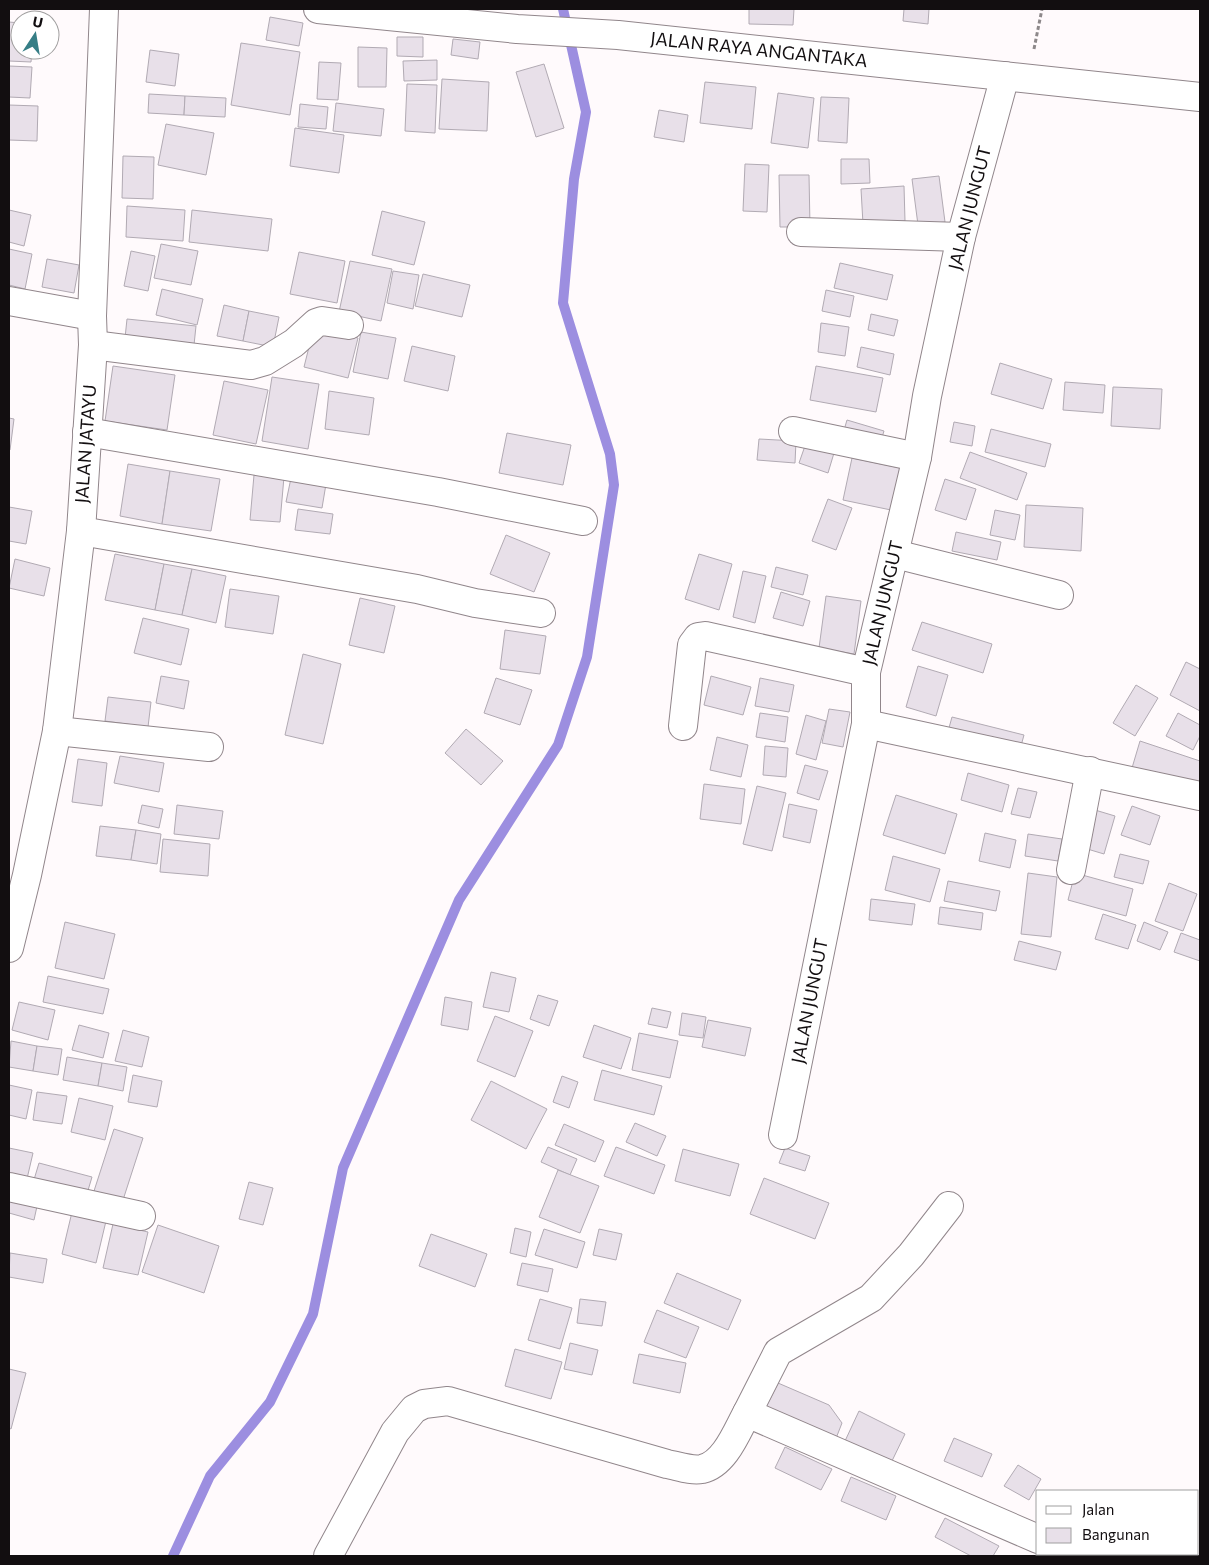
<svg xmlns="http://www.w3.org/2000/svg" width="1209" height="1565" font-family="Commissioner,sans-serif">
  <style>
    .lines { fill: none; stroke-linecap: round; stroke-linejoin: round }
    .stream { stroke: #9c8ee0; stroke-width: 10 }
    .building { fill: #e8e0e9; stroke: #b1aab3 }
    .minor-casing { stroke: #91868b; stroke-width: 30 }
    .major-casing { stroke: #91868b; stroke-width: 30 }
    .path { stroke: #8d888a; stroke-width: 3; stroke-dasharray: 4 2.5; stroke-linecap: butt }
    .minor { stroke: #fff; stroke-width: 28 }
    .major { stroke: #fff; stroke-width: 28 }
    .labels { text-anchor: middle; stroke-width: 4; stroke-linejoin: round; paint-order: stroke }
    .street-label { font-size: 18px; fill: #120e10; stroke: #fff }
  </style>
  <rect width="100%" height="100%" fill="#fffafc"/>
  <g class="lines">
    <!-- stream -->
    <polyline class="stream" points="173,1556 210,1476 270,1402 313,1314 343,1168 459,900 558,745 587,657 614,485 610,454 563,303 574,179 586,112 563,9"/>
  </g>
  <!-- building -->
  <g class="building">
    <polygon points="749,9 794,9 793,25 749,24"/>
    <polygon points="904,9 929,9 928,24 903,21"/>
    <polygon points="270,17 303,23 299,46 266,40"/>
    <polygon points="9,22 20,23 20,50 32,50 31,62 9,61"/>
    <polygon points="397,37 423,37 423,57 397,56"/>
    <polygon points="453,39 480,42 478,59 451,55"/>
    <polygon points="241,43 300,52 290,115 231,105"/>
    <polygon points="358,47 387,48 386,87 358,87"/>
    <polygon points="150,50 179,54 175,86 146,82"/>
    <polygon points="437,60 437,80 404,81 403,61"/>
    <polygon points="319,62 341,63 338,100 317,99"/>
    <polygon points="544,64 564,128 536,137 516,72"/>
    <polygon points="9,66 32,67 30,98 9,97"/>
    <polygon points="442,79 489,82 487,131 439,129"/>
    <polygon points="705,82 756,87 752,129 700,123"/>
    <polygon points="407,84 437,85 435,133 405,131"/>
    <polygon points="778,93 814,98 808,148 771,143"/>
    <polygon points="149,94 185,96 184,115 148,113"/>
    <polygon points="185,96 226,98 225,117 184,115"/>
    <polygon points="821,97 849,98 847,143 818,141"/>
    <polygon points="336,103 384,109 381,136 333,131"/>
    <polygon points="300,104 328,107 326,129 298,127"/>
    <polygon points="9,105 38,106 37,141 9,140"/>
    <polygon points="659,110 688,115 684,142 654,137"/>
    <polygon points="166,124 214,133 206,175 158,165"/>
    <polygon points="295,128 344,135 339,173 290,166"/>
    <polygon points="123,156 154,157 153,199 122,198"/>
    <polygon points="841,159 869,159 870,183 841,184"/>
    <polygon points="745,164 769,165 767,212 743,211"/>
    <polygon points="779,175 809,175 810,227 780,227"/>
    <polygon points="939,176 945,222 918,225 912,179"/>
    <polygon points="904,186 905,221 863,224 861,189"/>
    <polygon points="127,206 185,210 183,241 126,237"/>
    <polygon points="9,210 31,215 24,246 9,242"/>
    <polygon points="192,210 272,219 268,251 189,242"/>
    <polygon points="382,211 425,222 414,265 372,255"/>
    <polygon points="161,244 198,251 191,285 154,278"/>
    <polygon points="9,249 32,254 25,289 9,285"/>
    <polygon points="131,251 155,256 148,291 124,286"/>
    <polygon points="299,252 345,261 337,303 290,294"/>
    <polygon points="47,259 79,265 74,293 42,287"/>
    <polygon points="350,261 392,269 381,321 339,312"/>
    <polygon points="840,263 893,275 887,300 834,288"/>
    <polygon points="393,271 419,275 413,309 387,303"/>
    <polygon points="423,274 470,285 462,317 415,306"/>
    <polygon points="162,289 203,299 197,325 156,315"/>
    <polygon points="826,290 854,296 850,317 822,311"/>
    <polygon points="224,305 249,311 243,341 217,336"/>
    <polygon points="249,311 279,317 273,347 243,341"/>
    <polygon points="871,314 898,320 894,336 868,330"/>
    <polygon points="127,319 196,326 194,345 125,338"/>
    <polygon points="821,323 849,327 845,356 818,352"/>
    <polygon points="314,327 358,338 348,378 304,367"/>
    <polygon points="361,332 396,338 388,379 353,372"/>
    <polygon points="412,346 455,356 448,391 404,381"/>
    <polygon points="861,347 894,354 890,375 857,367"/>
    <polygon points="1000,363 1052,379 1043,409 991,394"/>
    <polygon points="113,366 175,375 167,430 105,421"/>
    <polygon points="816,366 883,378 876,412 810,400"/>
    <polygon points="272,377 319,384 308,449 262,441"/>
    <polygon points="224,381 268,390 256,444 213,435"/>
    <polygon points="1065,382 1105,385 1103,413 1063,410"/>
    <polygon points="1113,387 1162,389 1160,429 1111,426"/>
    <polygon points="329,391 374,398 369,435 325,429"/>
    <polygon points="9,418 14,419 10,450 9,450"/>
    <polygon points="847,420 884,431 879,447 842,437"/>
    <polygon points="954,422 975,426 972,446 950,442"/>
    <polygon points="991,429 1051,444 1045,467 985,452"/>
    <polygon points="507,433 571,445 563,485 499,473"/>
    <polygon points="759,439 796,441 795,463 757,460"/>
    <polygon points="806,443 834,453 828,473 799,463"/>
    <polygon points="970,452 1027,473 1017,500 960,478"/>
    <polygon points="852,458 900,468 891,510 843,500"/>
    <polygon points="128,464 170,471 162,524 120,516"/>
    <polygon points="170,471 220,479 211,531 162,524"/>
    <polygon points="254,475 284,477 280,522 250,520"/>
    <polygon points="291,478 326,484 322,508 286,502"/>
    <polygon points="945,479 976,489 966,520 935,510"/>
    <polygon points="828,499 852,508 836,550 812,541"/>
    <polygon points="1026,505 1083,508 1081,551 1024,547"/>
    <polygon points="9,507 32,511 26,544 9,541"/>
    <polygon points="298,509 333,514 330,534 295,530"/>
    <polygon points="995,510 1020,515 1015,540 990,535"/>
    <polygon points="956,532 1001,542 997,560 952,551"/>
    <polygon points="506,535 550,553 534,592 490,574"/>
    <polygon points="115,554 164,564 155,610 105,600"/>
    <polygon points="699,554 732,564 719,610 685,599"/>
    <polygon points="15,559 50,568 44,596 9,588"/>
    <polygon points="164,564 192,569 182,615 155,610"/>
    <polygon points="776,567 808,575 803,595 771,587"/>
    <polygon points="192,569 226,576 216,623 182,615"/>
    <polygon points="743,571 766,576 755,623 733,617"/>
    <polygon points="230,589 279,596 273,634 225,627"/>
    <polygon points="781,592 810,601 803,626 773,618"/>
    <polygon points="826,596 861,601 854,654 819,648"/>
    <polygon points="360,598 395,606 384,653 349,645"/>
    <polygon points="143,618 189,629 181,665 134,653"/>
    <polygon points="922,622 992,644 983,673 912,650"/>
    <polygon points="505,630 546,636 540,674 500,669"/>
    <polygon points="303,654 341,664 323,744 285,735"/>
    <polygon points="1186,662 1200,669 1200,711 1170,695"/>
    <polygon points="918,666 948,675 936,716 906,707"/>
    <polygon points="161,676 189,681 184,709 156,703"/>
    <polygon points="711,676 751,687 743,715 704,705"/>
    <polygon points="496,678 532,690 520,725 484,713"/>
    <polygon points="760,678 794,685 789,712 755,706"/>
    <polygon points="1136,685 1158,698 1135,736 1113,723"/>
    <polygon points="108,697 151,702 148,727 105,721"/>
    <polygon points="829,709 850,712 843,747 822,743"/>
    <polygon points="760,713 788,717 785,742 756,737"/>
    <polygon points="1178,713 1200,725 1200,736 1193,750 1166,736"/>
    <polygon points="806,715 826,721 816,760 796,754"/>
    <polygon points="952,717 1024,735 1019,753 947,735"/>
    <polygon points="466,729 503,761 481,785 445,753"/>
    <polygon points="717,737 748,745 741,777 710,770"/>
    <polygon points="1140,741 1200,761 1200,790 1132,768"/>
    <polygon points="765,746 788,748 786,777 763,775"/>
    <polygon points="120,756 164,763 159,792 114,783"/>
    <polygon points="78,759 107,763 102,806 72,802"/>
    <polygon points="805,765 828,771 819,800 797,793"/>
    <polygon points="968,773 1009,785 1002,812 961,800"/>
    <polygon points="704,784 745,789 741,824 700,819"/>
    <polygon points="757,786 786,793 772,851 743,844"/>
    <polygon points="1018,788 1037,792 1030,818 1011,814"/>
    <polygon points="896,795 957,814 945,854 883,835"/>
    <polygon points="789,804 817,810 810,843 783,837"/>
    <polygon points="142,805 163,809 159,828 138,823"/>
    <polygon points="177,805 223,811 219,839 174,834"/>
    <polygon points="1132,806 1160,816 1150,845 1121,835"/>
    <polygon points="1095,810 1115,816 1104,854 1084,848"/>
    <polygon points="100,826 136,830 131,860 96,856"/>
    <polygon points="136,830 161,834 157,864 131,860"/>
    <polygon points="985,833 1016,840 1010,868 979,861"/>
    <polygon points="1028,834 1062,839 1058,861 1025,856"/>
    <polygon points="163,839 210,844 208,876 160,872"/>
    <polygon points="1120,854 1149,861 1143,884 1114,877"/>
    <polygon points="893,856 940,869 930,902 885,890"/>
    <polygon points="1028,873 1057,877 1051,937 1021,934"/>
    <polygon points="1075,873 1133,889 1126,916 1068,900"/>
    <polygon points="948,881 1000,891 996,911 944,901"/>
    <polygon points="1169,883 1197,894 1183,931 1155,921"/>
    <polygon points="871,899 915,904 912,925 869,920"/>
    <polygon points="940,907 983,913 981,930 938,924"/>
    <polygon points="1103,914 1136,925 1128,949 1095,939"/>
    <polygon points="65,922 115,934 104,979 55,968"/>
    <polygon points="1144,922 1168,932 1160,950 1137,941"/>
    <polygon points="1181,933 1200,940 1200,961 1174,952"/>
    <polygon points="1019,941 1061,952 1056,970 1014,960"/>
    <polygon points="491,972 516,978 509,1012 483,1007"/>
    <polygon points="48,976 109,989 103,1014 43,1002"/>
    <polygon points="538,995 558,1001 549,1026 530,1019"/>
    <polygon points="445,997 472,1002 468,1030 441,1025"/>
    <polygon points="19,1002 55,1010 48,1040 12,1030"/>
    <polygon points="652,1008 671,1012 667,1028 648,1024"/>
    <polygon points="682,1013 706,1017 703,1038 679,1035"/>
    <polygon points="495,1016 533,1031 515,1077 477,1061"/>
    <polygon points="708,1020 751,1028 745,1056 702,1047"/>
    <polygon points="79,1025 109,1033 103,1058 72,1050"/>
    <polygon points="594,1025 631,1038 621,1069 583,1057"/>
    <polygon points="123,1030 149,1037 142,1067 115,1061"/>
    <polygon points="639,1033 678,1041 670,1078 632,1070"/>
    <polygon points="11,1041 37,1046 33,1071 9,1067"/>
    <polygon points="37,1046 62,1049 58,1075 33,1071"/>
    <polygon points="67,1057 102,1063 98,1086 63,1080"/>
    <polygon points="102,1063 127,1067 123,1091 98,1086"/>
    <polygon points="602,1070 662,1086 654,1115 594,1100"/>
    <polygon points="133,1075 162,1081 157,1107 128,1102"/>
    <polygon points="562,1076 578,1082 569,1108 553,1102"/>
    <polygon points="491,1081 547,1109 526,1149 471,1120"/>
    <polygon points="9,1085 32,1090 26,1119 9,1115"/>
    <polygon points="37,1092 67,1096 62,1124 33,1120"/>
    <polygon points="79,1098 113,1106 105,1140 71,1132"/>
    <polygon points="635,1123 666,1136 657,1156 626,1142"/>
    <polygon points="564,1124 604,1141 595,1162 555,1145"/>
    <polygon points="114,1129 143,1138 123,1200 94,1191"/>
    <polygon points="548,1147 577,1159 570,1175 541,1162"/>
    <polygon points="616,1147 665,1165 654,1194 604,1176"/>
    <polygon points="9,1148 33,1153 26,1183 9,1179"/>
    <polygon points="785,1148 810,1156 805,1171 779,1163"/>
    <polygon points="683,1149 739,1164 730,1196 675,1181"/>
    <polygon points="39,1163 92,1177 86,1197 33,1183"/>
    <polygon points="558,1170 599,1186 580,1233 539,1217"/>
    <polygon points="764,1178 829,1203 815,1239 750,1214"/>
    <polygon points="249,1182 273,1188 263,1225 239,1219"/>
    <polygon points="9,1189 39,1197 34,1220 9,1213"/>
    <polygon points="72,1212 106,1221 96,1263 62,1254"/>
    <polygon points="113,1224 148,1232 138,1275 103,1268"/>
    <polygon points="158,1225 219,1246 204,1293 142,1272"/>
    <polygon points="515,1228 531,1232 526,1257 510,1253"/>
    <polygon points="544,1229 585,1242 577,1268 535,1255"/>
    <polygon points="599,1229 622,1234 616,1260 593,1255"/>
    <polygon points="431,1234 487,1254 475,1287 419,1266"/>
    <polygon points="10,1253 47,1259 43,1283 9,1277"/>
    <polygon points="522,1263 553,1269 548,1292 517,1285"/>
    <polygon points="677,1273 741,1300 728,1330 664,1303"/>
    <polygon points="540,1299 572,1308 560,1349 528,1340"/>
    <polygon points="580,1299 606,1302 602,1326 577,1323"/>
    <polygon points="657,1310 699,1327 686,1358 644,1342"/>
    <polygon points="570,1343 598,1350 592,1375 564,1369"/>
    <polygon points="515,1349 562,1362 551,1399 505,1386"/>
    <polygon points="639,1354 686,1363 680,1393 633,1383"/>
    <polygon points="9,1369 26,1373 11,1429 9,1428"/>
    <polygon points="778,1383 829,1405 842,1423 833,1446 766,1407"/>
    <polygon points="859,1411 905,1434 891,1463 845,1441"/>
    <polygon points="954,1438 992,1454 982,1477 944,1461"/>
    <polygon points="785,1447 832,1469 821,1490 775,1468"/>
    <polygon points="1018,1465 1041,1479 1029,1500 1004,1486"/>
    <polygon points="851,1477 896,1496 886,1520 841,1501"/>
    <polygon points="945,1518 999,1546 993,1556 971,1556 935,1537"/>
  </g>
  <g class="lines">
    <defs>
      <g id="minor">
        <polyline points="801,232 961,237"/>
        <polyline points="9,301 92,316"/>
        <polyline points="93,345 251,365 265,361 294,343 316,323 322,321 349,325"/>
        <polyline points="793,431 917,457"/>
        <polyline points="87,432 438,492 583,521"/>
        <polyline points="81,531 417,589 475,603 541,613"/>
        <polyline points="895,554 1059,595"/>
        <polyline points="866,724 1200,796"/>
        <polyline points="683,726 692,645 698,637 705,636 866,672"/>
        <polyline points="57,731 209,747"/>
        <polyline points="1071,870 1090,771"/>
        <polyline points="9,948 27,875 57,731 81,531 93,345 92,316 104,9"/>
        <polyline points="783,1135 866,724 866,672 917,457 927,396 961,237 1005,76"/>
        <polyline points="9,1187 141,1216"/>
        <polyline points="747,1413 778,1352 871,1298 911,1255 949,1206"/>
        <polyline points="1074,1554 1080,1556"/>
        <path d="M328,1556l67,-124 19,-23 10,-5 24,-3 219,63c11,2 24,7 35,5 23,-5 35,-38 45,-56l291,126"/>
      </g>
      <polyline id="major" points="318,9 517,29 618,35 1200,97"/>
    </defs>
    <!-- minor casing -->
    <use href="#minor" class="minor-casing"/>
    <!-- major casing -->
    <use href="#major" class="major-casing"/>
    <!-- path -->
    <polyline class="path" points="1034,49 1042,9"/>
    <!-- minor -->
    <use href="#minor" class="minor"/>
    <!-- major -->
    <use href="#major" class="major"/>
  </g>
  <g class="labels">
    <!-- street labels -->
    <g class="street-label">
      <text transform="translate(759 50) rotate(6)" y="6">JALAN RAYA ANGANTAKA</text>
      <text transform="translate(970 208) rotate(-76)" y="6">JALAN JUNGUT</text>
      <text transform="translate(86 444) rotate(-86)" y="6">JALAN JATAYU</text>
      <text transform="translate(883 603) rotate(-77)" y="6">JALAN JUNGUT</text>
      <text transform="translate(810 1001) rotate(-79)" y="6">JALAN JUNGUT</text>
    </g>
  </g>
  <!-- border -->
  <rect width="1209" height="1565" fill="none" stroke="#120e10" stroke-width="20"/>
  <!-- legend -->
  <rect x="1036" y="1490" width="162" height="65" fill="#ffffff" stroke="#a09f9f"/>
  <rect x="1046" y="1506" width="25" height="8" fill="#ffffff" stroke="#a09f9f"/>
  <text x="1082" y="1515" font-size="15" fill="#120e10">Jalan</text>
  <rect x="1046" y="1528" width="25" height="15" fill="#e8e0e9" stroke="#a09f9f"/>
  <text x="1082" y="1540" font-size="15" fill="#120e10">Bangunan</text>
  <!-- north arrow -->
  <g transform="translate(35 35) rotate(12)"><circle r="24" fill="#ffffff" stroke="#a09f9f"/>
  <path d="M0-4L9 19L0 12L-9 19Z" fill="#367e86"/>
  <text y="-8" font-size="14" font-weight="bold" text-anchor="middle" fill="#120e10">U</text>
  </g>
</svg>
